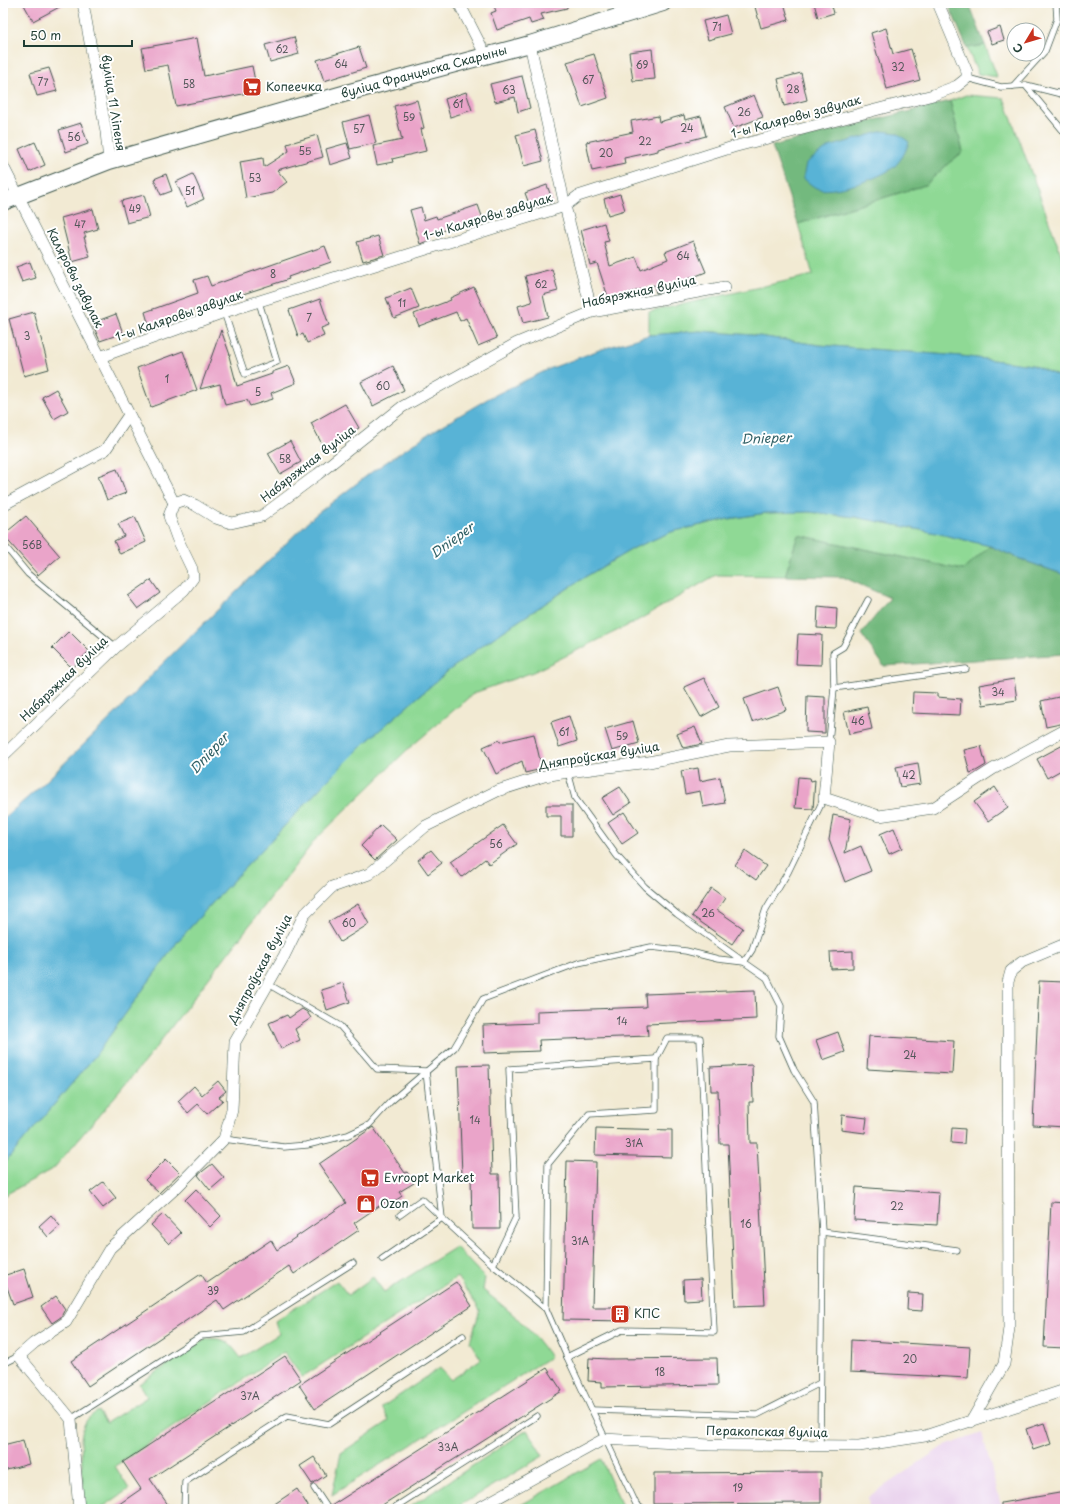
<svg xmlns="http://www.w3.org/2000/svg" width="1068" height="1512" font-family="'Playpen Sans',sans-serif">
  <style>
    .built { fill: #e9d2ed }
    .green { fill: #8fd995; stroke: #578b64 }
    .forest { fill: #73b97e; stroke: #497b59; fill-rule: evenodd }
    .water { fill: #58b3d6; stroke: #3c7885 }
    .building { fill: #eaa4c9 }
    .lines { fill: none; stroke-linecap: round; stroke-linejoin: round }
    .service-casing { stroke: #3f574c; stroke-width: 7 }
    .minor-casing { stroke: #3f574c; stroke-width: 12 }
    .secondary-casing { stroke: #3f574c; stroke-width: 18 }
    .service { stroke: #fff; stroke-width: 5.5 }
    .minor { stroke: #fff; stroke-width: 11 }
    .secondary { stroke: #fff; stroke-width: 16 }
    .labels { text-anchor: middle; stroke-width: 4; stroke-linejoin: round; paint-order: stroke }
    .number-label { font-size: 10px; fill: #525759 }
    .street-label { font-size: 12px; fill: #1f3d34; stroke: #fff }
    .poi-label { font-size: 12px; fill: #1f3d34; stroke: #fff; text-anchor: start }
    .water-label { font-size: 13px; font-style: italic; fill: #306065; stroke: #fff }
  </style>
  <rect width="100%" height="100%" fill="#fff"/>
  <filter id="ink" filterUnits="userSpaceOnUse"><feTurbulence type="fractalNoise" baseFrequency=".025" numOctaves="2"/><feDisplacementMap in="SourceGraphic" scale="8" xChannelSelector="R" yChannelSelector="G"/><feConvolveMatrix kernelMatrix="1 2 1 2 8 2 1 2 1" color-interpolation-filters="sRGB"/></filter>
  <filter id="wash" filterUnits="userSpaceOnUse"><feTurbulence type="fractalNoise" baseFrequency=".012" numOctaves="4" result="noise"/><feDisplacementMap in="SourceGraphic" scale="16" xChannelSelector="R" yChannelSelector="G"/><feGaussianBlur stdDeviation="0.9" result="paint"/><feColorMatrix in="noise" values="0 0 0 0 0 0 0 0 0 0 0 0 0 0 0 0 0 1.4 0 .05"/><feComposite in="paint" operator="in"/></filter>
  <g filter="url(#wash)">
    <rect width="100%" height="100%" fill="#f2ead3"/>
    <!-- built -->
    <polygon class="built" points="982,1433 1002,1509 869,1509 868,1497 942,1447"/>
    <!-- green -->
    <g class="green">
      <polygon points="985,45 997,76 997,77 978,74 967,48"/>
      <polygon points="966,95 1004,98 1065,265 1065,379 1032,365 961,356 819,345 752,335 700,331 649,335 649,312 813,275 798,224 925,185 950,162 963,152 950,101"/>
      <polygon points="809,512 855,517 936,533 990,546 963,570 798,535 785,576 716,575 635,622 533,672 474,693 407,750 315,840 146,1060 54,1168 3,1196 3,1165 95,1056 178,941 223,891 325,783 366,742 448,671 493,638 585,577 634,548 671,532 723,520 766,513"/>
      <path d="M456,1247l29,31 -2,12c27,21 48,38 67,67l-218,138 9,-42 48,-32 -7,-14 58,-39 11,12 30,-21 -11,-17 10,-32 -23,-33 -155,100 -18,-25 -169,114 14,23 -29,20h-16l-3,-70c2,-15 4,-20 17,-28l8,12 41,-26 -8,-13 67,-45c21,-2 23,4 35,19l38,-24 -4,-13 62,-40 11,14 25,-18 11,15z"/>
      <polygon points="527,1430 543,1456 454,1509 407,1509"/>
      <polygon points="601,1459 622,1506 617,1509 514,1509"/>
    </g>
    <!-- forest -->
    <g class="forest">
      <polygon points="948,3 969,3 985,45 967,48"/>
      <path d="M950,101l13,51 -13,10 -25,23 -127,39 -26,-78zM846,143l-42,36 25,-32z"/>
      <polygon points="798,535 963,570 990,546 1025,561 1065,575 1065,654 884,666 861,634 890,598 843,577 785,576"/>
    </g>
    <!-- water -->
    <g class="water">
      <path d="M883,131l14,2 12,9c-3,9 -7,17 -14,24 -13,12 -59,27 -76,23 -5,-1 -11,-7 -16,-11l3,-15 23,-16z"/>
      <polygon points="700,331 752,335 819,345 961,356 1032,365 1065,379 1065,575 1025,561 990,546 936,533 855,517 809,512 766,513 723,520 671,532 634,548 585,577 493,638 448,671 366,742 325,783 223,891 178,941 95,1056 3,1165 3,819 42,785 117,712 159,667 314,516 373,471 428,434 489,398 549,369 599,350 649,335"/>
    </g>
    <g id="blocks">
      <!-- building -->
      <g class="building">
        <polygon points="23,3 67,3 33,21"/>
        <polygon points="503,3 567,3 567,8 541,14 544,20 531,24 529,19 497,30 491,13 496,11 494,6"/>
        <polygon points="768,3 784,3 789,20 761,28 755,7"/>
        <polygon points="814,3 831,3 834,13 818,18"/>
        <polygon points="726,15 731,34 708,40 703,21"/>
        <polygon points="1000,27 1004,40 992,44 987,32"/>
        <polygon points="886,28 893,54 911,49 920,80 887,89 871,33"/>
        <polygon points="294,37 299,54 270,62 265,45"/>
        <polygon points="197,38 204,76 252,66 257,91 223,98 223,97 176,106 168,65 146,69 142,48"/>
        <polygon points="359,47 366,68 324,81 317,60"/>
        <polygon points="652,49 655,79 633,81 629,52"/>
        <polygon points="594,54 608,98 582,107 567,62"/>
        <polygon points="49,68 57,91 37,96 30,73"/>
        <polygon points="801,73 807,100 784,106 778,79"/>
        <polygon points="522,76 530,108 518,112 515,97 495,102 490,84"/>
        <polygon points="466,92 472,110 450,117 445,99"/>
        <polygon points="754,95 763,117 734,128 725,107"/>
        <polygon points="417,100 424,128 421,129 426,151 392,159 393,162 377,165 373,146 402,140 394,106"/>
        <polygon points="369,115 376,143 350,149 343,122"/>
        <polygon points="684,115 685,120 701,116 706,136 658,149 658,151 624,158 625,164 592,171 586,142 633,132 631,121 658,116 659,122"/>
        <polygon points="81,123 88,144 66,152 59,130"/>
        <polygon points="535,130 543,161 524,166 516,135"/>
        <polygon points="317,135 323,157 277,170 287,182 272,193 246,198 240,162 263,158 264,167 289,151 287,144"/>
        <polygon points="35,142 45,165 29,172 19,149"/>
        <polygon points="347,143 352,158 330,165 326,149"/>
        <polygon points="166,174 172,191 161,195 154,179"/>
        <polygon points="193,174 204,199 187,207 176,182"/>
        <polygon points="547,185 553,202 531,209 525,193"/>
        <polygon points="620,194 625,210 608,215 604,199"/>
        <polygon points="144,195 150,217 127,223 121,201"/>
        <polygon points="478,205 483,219 456,228 455,227 429,235 430,240 420,244 410,210 421,207 424,220 436,216 437,219"/>
        <polygon points="93,209 98,229 84,233 86,237 84,237 90,257 72,262 61,218"/>
        <polygon points="604,223 609,241 604,242 610,266 636,257 641,270 668,259 665,252 693,241 706,272 671,286 673,290 656,293 654,285 609,300 597,263 590,265 581,230"/>
        <polygon points="378,236 384,255 363,261 357,242"/>
        <polygon points="325,246 331,262 288,277 289,279 167,319 169,323 150,329 145,312 198,293 194,280 207,276 211,286"/>
        <polygon points="30,262 36,278 22,282 16,267"/>
        <polygon points="552,269 558,291 543,295 548,317 523,323 518,306 532,302 525,276"/>
        <polygon points="474,287 497,338 478,346 466,318 460,321 456,312 419,326 414,314 451,300 450,298"/>
        <polygon points="411,288 419,308 394,318 386,298"/>
        <polygon points="320,299 329,325 321,328 324,336 307,343 303,334 298,336 289,310"/>
        <polygon points="34,312 49,369 24,376 9,319"/>
        <polygon points="116,314 123,333 100,341 92,323"/>
        <polygon points="221,330 230,355 229,356 237,386 272,374 272,372 289,366 296,383 271,393 273,399 250,406 247,400 225,405 220,384 200,389"/>
        <polygon points="183,351 197,390 151,407 137,368"/>
        <polygon points="393,366 404,390 373,406 361,382"/>
        <polygon points="56,389 68,411 54,419 42,397"/>
        <polygon points="345,404 359,428 324,448 311,423"/>
        <polygon points="290,441 301,462 280,474 268,453"/>
        <polygon points="117,469 126,493 107,500 98,476"/>
        <polygon points="26,516 60,556 38,575 3,535"/>
        <polygon points="135,517 146,542 120,554 114,541 124,536 118,524"/>
        <polygon points="151,580 160,593 138,609 128,596"/>
        <polygon points="818,606 837,608 836,629 817,628"/>
        <polygon points="69,631 89,651 72,668 52,648"/>
        <polygon points="798,634 822,635 821,665 796,664"/>
        <polygon points="704,678 719,707 701,717 684,687"/>
        <polygon points="1014,679 1017,700 983,705 979,685"/>
        <polygon points="778,687 786,710 752,722 744,699"/>
        <polygon points="913,692 937,693 937,697 961,699 960,715 912,713"/>
        <polygon points="807,696 825,697 825,733 806,732"/>
        <polygon points="1063,696 1065,708 1065,723 1046,727 1041,701"/>
        <polygon points="867,707 872,729 849,734 844,712"/>
        <polygon points="569,716 577,741 559,747 551,722"/>
        <polygon points="633,721 639,743 612,751 605,729"/>
        <polygon points="695,727 702,744 683,748 677,734"/>
        <polygon points="534,734 542,769 525,773 522,761 496,774 483,747 499,740 500,742"/>
        <polygon points="1065,744 1065,768 1047,778 1037,759"/>
        <polygon points="981,746 986,765 976,771 970,773 964,750"/>
        <polygon points="918,763 921,784 900,787 896,767"/>
        <polygon points="698,768 700,781 720,777 725,803 703,807 700,791 685,794 681,771"/>
        <polygon points="798,777 810,778 811,781 815,780 813,809 795,808"/>
        <polygon points="620,787 631,803 613,815 602,798"/>
        <polygon points="995,787 1008,807 988,821 974,802"/>
        <polygon points="546,805 572,805 572,836 561,836 561,816 546,816"/>
        <polygon points="624,812 638,833 622,844 608,823"/>
        <polygon points="833,815 851,819 845,853 861,846 871,871 845,882 829,840"/>
        <polygon points="381,825 397,840 375,860 361,846"/>
        <polygon points="503,825 517,844 489,864 485,859 462,877 450,862"/>
        <polygon points="894,828 902,848 889,854 880,834"/>
        <polygon points="431,850 442,863 428,874 418,860"/>
        <polygon points="745,851 766,866 756,880 735,865"/>
        <polygon points="711,888 725,898 717,910 743,928 732,944 692,916"/>
        <polygon points="358,904 369,924 340,942 328,922"/>
        <polygon points="853,951 853,968 831,969 830,952"/>
        <polygon points="1039,981 1065,982 1065,1127 1033,1125"/>
        <polygon points="343,983 350,1002 327,1010 321,990"/>
        <polygon points="755,990 756,1019 647,1024 648,1036 539,1040 540,1051 484,1053 483,1025 537,1023 537,1011 646,1007 645,994"/>
        <polygon points="302,1009 307,1012 311,1018 295,1029 300,1040 281,1049 269,1023 287,1015 289,1018"/>
        <polygon points="838,1032 845,1052 823,1060 816,1040"/>
        <polygon points="869,1036 954,1041 952,1074 867,1069"/>
        <polygon points="489,1065 492,1174 499,1174 500,1229 472,1229 471,1174 462,1175 458,1066"/>
        <polygon points="752,1065 753,1102 749,1102 750,1143 757,1143 765,1305 735,1306 728,1144 720,1144 718,1091 711,1091 710,1067"/>
        <polygon points="218,1081 226,1091 219,1097 223,1100 207,1114 198,1104 188,1113 178,1101 194,1086 202,1095"/>
        <polygon points="842,1115 867,1118 865,1133 841,1130"/>
        <polygon points="373,1127 405,1173 407,1172 414,1183 399,1192 402,1196 391,1204 388,1200 354,1223 359,1230 294,1274 289,1266 224,1310 217,1300 88,1386 71,1361 201,1274 207,1283 271,1240 277,1250 346,1203 319,1164"/>
        <polygon points="596,1128 672,1130 672,1157 595,1155"/>
        <polygon points="952,1128 965,1129 964,1144 951,1143"/>
        <polygon points="166,1159 180,1173 159,1193 145,1180"/>
        <polygon points="567,1161 596,1162 592,1307 629,1307 628,1321 563,1320"/>
        <polygon points="212,1164 224,1178 210,1190 198,1175"/>
        <polygon points="103,1182 116,1198 103,1208 90,1192"/>
        <polygon points="856,1187 939,1193 937,1225 854,1220"/>
        <polygon points="196,1189 221,1216 210,1227 185,1200"/>
        <polygon points="1051,1202 1065,1203 1065,1348 1044,1347"/>
        <polygon points="163,1214 181,1233 169,1244 151,1225"/>
        <polygon points="51,1215 60,1226 48,1237 39,1226"/>
        <polygon points="24,1269 33,1297 13,1304 3,1276"/>
        <polygon points="701,1279 702,1299 684,1300 683,1280"/>
        <polygon points="456,1282 472,1306 315,1409 299,1385"/>
        <polygon points="908,1293 923,1294 922,1311 907,1310"/>
        <polygon points="56,1296 65,1309 61,1317 52,1323 41,1307"/>
        <polygon points="851,1340 970,1347 968,1378 850,1372"/>
        <polygon points="285,1356 301,1380 150,1479 171,1509 112,1509 141,1489 123,1462"/>
        <polygon points="589,1358 608,1359 717,1358 718,1385 602,1387 602,1382 588,1381"/>
        <polygon points="547,1368 562,1391 376,1509 332,1509 331,1506"/>
        <polygon points="1044,1423 1051,1444 1033,1450 1026,1429"/>
        <polygon points="23,1440 29,1464 3,1471 3,1445"/>
        <polygon points="314,1457 326,1475 312,1484 300,1466"/>
        <polygon points="821,1472 821,1503 654,1504 654,1473"/>
        <polygon points="297,1489 310,1509 267,1509"/>
        <polygon points="1065,1492 1065,1509 1001,1509 1001,1503"/>
      </g>
    </g>
  </g>
  <g filter="url(#ink)">
    <use href="#blocks" fill-opacity="0" stroke="#3f574c" stroke-width="1"/>
    <g class="lines">
      <defs>
        <g id="service">
          <polyline points="967,78 1001,87 1026,85 1065,95"/>
          <polyline points="1013,86 1045,51 1057,19 1056,3"/>
          <polyline points="1026,86 1065,133"/>
          <polyline points="224,312 245,374 277,362 259,302"/>
          <polyline points="3,544 28,574 116,647"/>
          <polyline points="834,688 966,669"/>
          <polyline points="829,742 834,688 833,653 843,647 868,600"/>
          <polyline points="568,772 575,798 617,856 645,887 677,914 744,962 752,950 766,909 788,872 824,798"/>
          <polyline points="268,984 340,1026 377,1069 426,1071 442,1218 493,1265"/>
          <polyline points="224,1139 284,1147 307,1145 348,1135 369,1125 390,1102 454,1048 483,999 578,963 651,947 686,951 718,959 744,962 767,978 781,1006 779,1036 794,1070 814,1102 822,1232 820,1447"/>
          <polyline points="822,1232 957,1250"/>
          <polyline points="382,1259 442,1218 422,1199 400,1215"/>
          <polyline points="546,1309 493,1265 516,1217 509,1069 656,1059 656,1110 589,1114 548,1164 546,1309 567,1357"/>
          <polyline points="3,1364 19,1356"/>
          <polyline points="592,1410 757,1415 820,1383"/>
          <polyline points="71,1419 201,1336 244,1332 353,1263"/>
          <polyline points="314,1488 328,1509"/>
          <polyline points="184,1509 185,1482 287,1416 329,1424 463,1336"/>
          <polyline points="392,1509 537,1416"/>
          <polyline points="642,1509 636,1504 567,1357 622,1330 714,1332 700,1038 667,1038 656,1059"/>
        </g>
        <g id="minor">
          <polyline points="83,3 106,132 109,161"/>
          <polyline points="459,3 486,56"/>
          <polyline points="530,44 565,206 592,312"/>
          <polyline points="3,166 174,503"/>
          <polyline points="100,357 224,312 565,206 578,196 733,147 933,95 957,86 967,78 967,72 938,3"/>
          <polyline points="3,505 105,450 129,415"/>
          <polyline points="3,756 116,647 184,590 193,578 192,569 177,538 169,516 174,503 183,500 195,505 216,518 231,523 262,516 318,474 402,407 517,343 592,312 725,287"/>
          <polyline points="971,1422 1004,1364 1009,1328 1008,982 1011,971 1022,962 1065,944"/>
          <polyline points="79,1509 71,1419 19,1356 34,1343 66,1322 110,1248 177,1187 224,1139 232,1110 235,1042 284,956 304,915 332,887 369,874 426,826 497,791 544,776 568,772 649,762 729,746 829,742 824,798 879,816 933,808 993,769 1065,730"/>
          <polyline points="477,1509 604,1439 710,1445 859,1446 925,1436 1065,1390"/>
        </g>
        <polyline id="secondary" points="3,202 109,161 350,92 530,44 663,3"/>
      </defs>
      <!-- service casing -->
      <use href="#service" class="service-casing"/>
      <!-- minor casing -->
      <use href="#minor" class="minor-casing"/>
      <!-- secondary casing -->
      <use href="#secondary" class="secondary-casing"/>
      <!-- service -->
      <use href="#service" class="service"/>
      <!-- minor -->
      <use href="#minor" class="minor"/>
      <!-- secondary -->
      <use href="#secondary" class="secondary"/>
    </g>
  </g>
  <!-- icons -->
  <defs>
    <symbol id="supermarket-square" viewBox="-11 -11 22 22"><rect x="-9" y="-9" width="18" height="18" rx="4" fill="#c8321e" stroke="#fff"/><path d="M-6-5.5h2.5l.6 2H6L4.5 2H-2.5L-4.4-4H-6ZM-1.5 3.2a1.3 1.3 0 1 0 .1 0ZM3 3.2a1.3 1.3 0 1 0 .1 0Z" fill="#fff"/></symbol>
    <symbol id="shop-square" viewBox="-11 -11 22 22"><rect x="-9" y="-9" width="18" height="18" rx="4" fill="#c8321e" stroke="#fff"/><path d="M-5-2.5h2.3a2.7 3.5 0 0 1 5.4 0H5L5.5 6h-11ZM-1.5-2.5h3a1.5 2.3 0 0 0-3 0Z" fill="#fff"/></symbol>
    <symbol id="building-square" viewBox="-11 -11 22 22"><rect x="-9" y="-9" width="18" height="18" rx="4" fill="#c8321e" stroke="#fff"/><path d="M-4-6H4V6H1V3H-1V6H-4ZM-2.5-4.3h1.7v1.8h-1.7ZM.8-4.3h1.7v1.8H.8ZM-2.5-1h1.7V.8h-1.7ZM.8-1h1.7V.8H.8Z" fill="#fff"/></symbol>
  </defs>
  <g fill-rule="evenodd">
    <use href="#supermarket-square" x="241" y="76" width="22" height="22"/>
    <use href="#supermarket-square" x="359" y="1167" width="22" height="22"/>
    <use href="#shop-square" x="355" y="1193" width="22" height="22"/>
    <use href="#building-square" x="609" y="1303" width="22" height="22"/>
  </g>
  <g class="labels">
    <!-- number labels -->
    <g class="number-label">
      <text x="717" y="31">71</text>
      <text x="282" y="53">62</text>
      <text x="341" y="68">64</text>
      <text x="642" y="69">69</text>
      <text x="898" y="71">32</text>
      <text x="588" y="84">67</text>
      <text x="43" y="86">77</text>
      <text x="189" y="88">58</text>
      <text x="793" y="93">28</text>
      <text x="509" y="94">63</text>
      <text x="458" y="108">61</text>
      <text x="744" y="116">26</text>
      <text x="409" y="121">59</text>
      <text x="687" y="132">24</text>
      <text x="359" y="133">57</text>
      <text x="74" y="141">56</text>
      <text x="645" y="145">22</text>
      <text x="305" y="155">55</text>
      <text x="606" y="157">20</text>
      <text x="255" y="182">53</text>
      <text x="190" y="195">51</text>
      <text x="135" y="213">49</text>
      <text x="80" y="228">47</text>
      <text x="683" y="260">64</text>
      <text x="273" y="278">8</text>
      <text x="541" y="288">62</text>
      <text x="402" y="307">11</text>
      <text x="309" y="322">7</text>
      <text x="27" y="340">3</text>
      <text x="167" y="383">1</text>
      <text x="383" y="390">60</text>
      <text x="258" y="396">5</text>
      <text x="285" y="463">58</text>
      <text x="32" y="549">56В</text>
      <text x="998" y="696">34</text>
      <text x="858" y="725">46</text>
      <text x="564" y="736">61</text>
      <text x="622" y="740">59</text>
      <text x="909" y="779">42</text>
      <text x="496" y="848">56</text>
      <text x="708" y="917">26</text>
      <text x="349" y="927">60</text>
      <text x="622" y="1025">14</text>
      <text x="910" y="1059">24</text>
      <text x="475" y="1124">14</text>
      <text x="634" y="1147">31А</text>
      <text x="897" y="1210">22</text>
      <text x="746" y="1228">16</text>
      <text x="580" y="1245">31А</text>
      <text x="213" y="1295">39</text>
      <text x="910" y="1363">20</text>
      <text x="660" y="1376">18</text>
      <text x="250" y="1400">37А</text>
      <text x="448" y="1451">33А</text>
      <text x="738" y="1492">19</text>
    </g>
    <!-- street labels -->
    <g class="street-label">
      <text transform="translate(424 72) rotate(-15)" y="4">вуліца Францыска Скарыны</text>
      <text transform="translate(113 103) rotate(81)" y="4">вуліца 11 Ліпеня</text>
      <text transform="translate(796 117) rotate(-15)" y="4">1-ы Каляровы завулак</text>
      <text transform="translate(488 217) rotate(-17)" y="4">1-ы Каляровы завулак</text>
      <text transform="translate(75 278) rotate(63)" y="4">Каляровы завулак</text>
      <text transform="translate(639 292) rotate(-12)" y="4">Набярэжная вуліца</text>
      <text transform="translate(179 316) rotate(-19)" y="4">1-ы Каляровы завулак</text>
      <text transform="translate(308 464) rotate(-38)" y="4">Набярэжная вуліца</text>
      <text transform="translate(64 679) rotate(-44)" y="4">Набярэжная вуліца</text>
      <text transform="translate(599 756) rotate(-9)" y="4">Дняпроўская вуліца</text>
      <text transform="translate(260 969) rotate(-62)" y="4">Дняпроўская вуліца</text>
      <text transform="translate(767 1432) rotate(1)" y="4">Перакопская вуліца</text>
    </g>
    <!-- poi labels -->
    <g class="poi-label">
      <text x="266" y="91">Копеечка</text>
      <text x="384" y="1182">Evroopt Market</text>
      <text x="380" y="1208">Ozon</text>
      <text x="634" y="1318">КПС</text>
    </g>
    <!-- water labels -->
    <g class="water-label">
      <text transform="translate(766 438) rotate(-2)" y="5">Dnieper</text>
      <text transform="translate(452 540) rotate(-36)" y="5">Dnieper</text>
      <text transform="translate(209 753) rotate(-47)" y="5">Dnieper</text>
    </g>
  </g>
  <!-- margin -->
  <rect width="1068" height="1512" fill="none" stroke="#fff" stroke-width="16"/>
  <!-- north arrow -->
  <g transform="translate(1026 42) rotate(232)"><circle r="19" fill="#ffffff" stroke="#a5b1ae"/>
  <path d="M0-3L7 15L0 10L-7 15Z" fill="#c8321e"/>
  <text y="-6" font-size="11" font-weight="bold" text-anchor="middle" fill="#1f3d34">С</text>
  </g>
  <!-- scale -->
  <path d="M24 40v6h108v-6" fill="none" stroke="#1f3d34" stroke-width="2"/>
  <text x="30" y="40" font-size="12" fill="#1f3d34" stroke="#ffffff" stroke-width="3" paint-order="stroke">50 m</text>
</svg>
